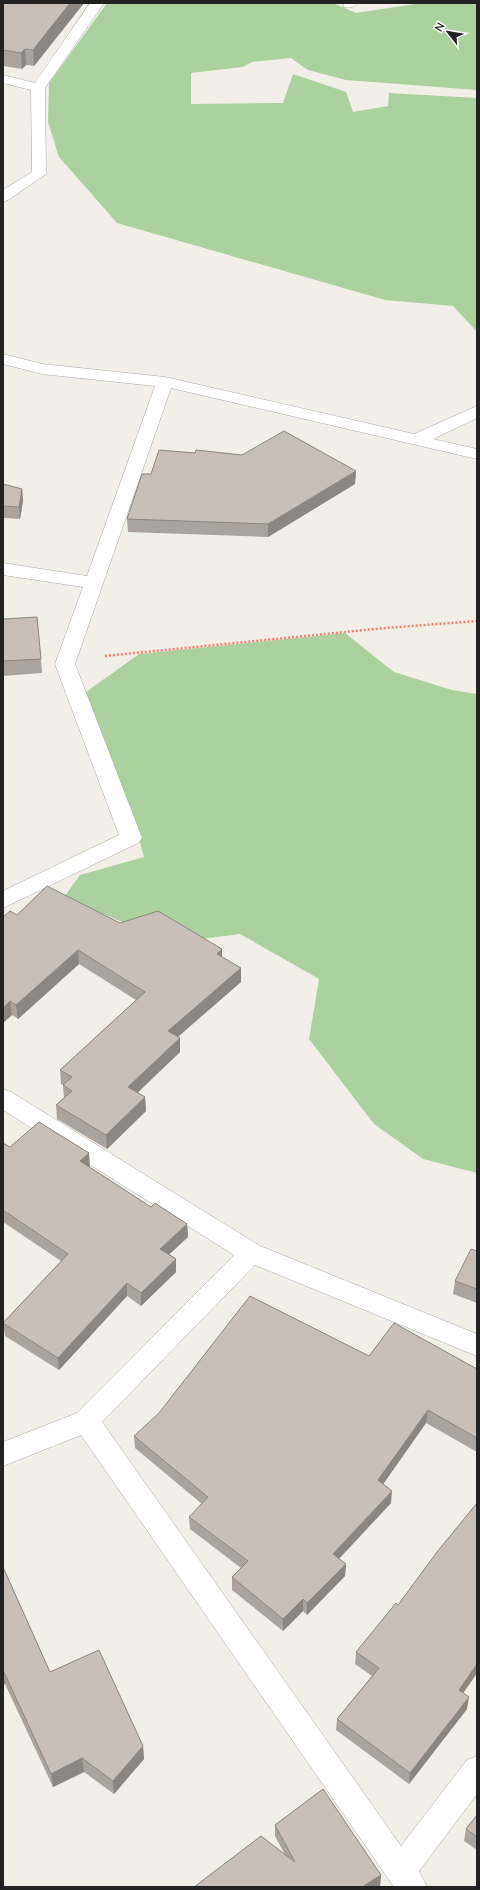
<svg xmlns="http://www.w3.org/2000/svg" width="480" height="1890" font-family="'Nunito Sans',sans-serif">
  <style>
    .forest { fill: #add19e }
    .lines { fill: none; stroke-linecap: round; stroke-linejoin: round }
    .street-casing { stroke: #a9a9a9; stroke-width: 1 }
    .path { stroke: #fa8072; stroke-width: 2.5; stroke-dasharray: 2 2; stroke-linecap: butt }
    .street { fill: #fff; fill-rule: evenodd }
    .wall { fill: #aba49e }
    .shaded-wall { fill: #8b8681 }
    .building { fill: #c7bfb8; stroke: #8b8681 }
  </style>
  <rect width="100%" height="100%" fill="#f2efe9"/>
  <!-- forest -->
  <g class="forest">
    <polygon points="107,3 333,3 356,13 422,3 477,3 477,90 346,80 308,70 291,58 252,62 243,67 191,73 191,104 283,103 293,74 346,92 353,112 388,106 389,93 477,98 477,332 453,306 385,300 117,223 59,157 48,122 49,83"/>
    <polygon points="345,633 394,672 452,690 477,694 477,1173 423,1159 374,1124 309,1039 319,979 240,934 171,943 64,897 80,875 144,857 136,829 86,692 139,654"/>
  </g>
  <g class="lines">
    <defs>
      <g id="street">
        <polygon points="90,3 104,3 45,88 46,174 8,200 3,202 3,190 32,172 31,90 3,83 3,75 35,83"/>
        <path d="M343,3h14c-4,5 -7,5 -13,4z"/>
        <polygon points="3,354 42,364 165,377 414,434 477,406 477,418 433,439 477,449 477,459 171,388 75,664 142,838 138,843 3,908 3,891 119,835 55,664 83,587 3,575 3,563 87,576 155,386 42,374 3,364"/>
        <polygon points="3,1089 11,1092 260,1246 477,1334 477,1356 255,1265 102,1422 401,1846 467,1760 477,1756 477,1794 419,1871 427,1887 394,1887 81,1435 3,1466 3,1442 77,1413 234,1255 3,1110"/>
      </g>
    </defs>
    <!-- street casing -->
    <use href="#street" class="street-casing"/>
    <!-- path -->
    <polyline class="path" points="105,656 385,628 477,621"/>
    <!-- street -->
    <use href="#street" class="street"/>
  </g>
  <!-- wall -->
  <g class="wall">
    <polygon points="3,3 84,3 34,66 26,65 22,69 3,66"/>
    <polygon points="356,471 355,484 268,537 128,532 127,519 151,474"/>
    <polygon points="3,484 22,489 23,501 20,519 3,518"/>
    <polygon points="3,619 41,659 42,673 3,676"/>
    <polygon points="17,915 120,923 222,949 222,957 241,982 178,1037 180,1038 180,1052 137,1092 145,1097 146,1111 107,1149 57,1119 56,1105 64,1098 63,1085 61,1084 60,1070 136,1000 79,964 18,1019 12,1015 3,1023 3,917"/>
    <polygon points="3,1143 10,1147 90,1166 89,1167 151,1207 187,1224 188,1237 169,1254 176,1259 176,1272 141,1306 127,1296 59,1370 5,1336 3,1323 61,1261 3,1222"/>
    <polygon points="477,1251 477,1303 453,1294 455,1281"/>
    <polygon points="369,1356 477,1369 477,1452 426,1423 383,1484 391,1503 339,1559 346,1564 345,1576 307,1615 303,1611 283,1631 232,1590 232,1577 241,1568 190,1529 189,1517 202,1504 135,1448 134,1436"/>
    <polygon points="477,1503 477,1673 463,1693 467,1709 409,1784 336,1730 337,1719 372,1676 355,1664 356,1652 398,1605"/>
    <polygon points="3,1567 50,1672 143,1746 144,1759 114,1794 84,1772 53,1787 5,1684 3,1685"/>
    <polygon points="477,1815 477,1850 464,1841 466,1829"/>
    <polygon points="275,1825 381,1875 380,1886 194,1887 284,1853 275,1836"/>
  </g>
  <!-- shaded-wall -->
  <g class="shaded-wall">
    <polygon points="70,3 84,3 34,66 33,50"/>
    <polygon points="25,49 26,65 22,69 21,53"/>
    <polygon points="356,471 355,484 268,537 268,524"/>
    <polygon points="22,489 23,501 20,519 19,507"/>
    <polygon points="222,949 222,964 217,954"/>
    <polygon points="78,950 79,964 18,1019 16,1005"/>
    <polygon points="241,968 241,982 168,1045 168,1031"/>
    <polygon points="10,1001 12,1015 3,1023 3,1008"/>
    <polygon points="180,1038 180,1052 129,1101 128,1087"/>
    <polygon points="145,1097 146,1111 107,1149 106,1135"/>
    <polygon points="89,1153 90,1166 81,1175 80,1161"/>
    <polygon points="187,1224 188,1237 161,1262 160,1249"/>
    <polygon points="176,1259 176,1272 141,1306 141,1293"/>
    <polygon points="127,1283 127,1296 59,1370 58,1358"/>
    <polygon points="428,1410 426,1423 377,1493 378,1480"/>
    <polygon points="392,1491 391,1503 332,1566 333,1554"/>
    <polygon points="346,1564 345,1576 307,1615 307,1603"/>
    <polygon points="303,1599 303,1611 283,1631 283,1619"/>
    <polygon points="477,1664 477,1673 457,1702 459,1690"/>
    <polygon points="3,1670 5,1684 3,1685"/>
    <polygon points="469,1697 467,1709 409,1784 410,1773"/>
    <polygon points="143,1746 144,1759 114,1794 113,1781"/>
    <polygon points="82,1758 84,1772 53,1787 51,1774"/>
    <polygon points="381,1875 380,1886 378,1887 362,1887"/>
  </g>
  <!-- building -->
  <g class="building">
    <polygon points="3,3 70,3 33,50 25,49 21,53 3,50"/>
    <polygon points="284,431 356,471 268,524 127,519 142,474 151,474 159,450 195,453 196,450 242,455"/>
    <polygon points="3,484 22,489 19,507 3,506"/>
    <polygon points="37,617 41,659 3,661 3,619"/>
    <polygon points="47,886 120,923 158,911 222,949 217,954 241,968 168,1031 180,1038 128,1087 145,1097 106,1135 56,1105 72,1091 63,1085 72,1077 60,1070 145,992 78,950 16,1005 10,1001 3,1008 3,917 10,911 17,915"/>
    <polygon points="39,1122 89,1153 80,1161 151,1207 155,1203 187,1224 160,1249 176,1259 141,1293 127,1283 58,1358 3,1323 68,1254 3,1210 3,1143 10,1147"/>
    <polygon points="471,1249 477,1251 477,1289 455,1281"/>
    <polygon points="250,1296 369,1356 394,1323 477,1369 477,1438 428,1410 378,1480 392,1491 333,1554 346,1564 307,1603 303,1599 283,1619 232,1577 248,1561 189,1517 208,1497 134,1436 159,1413"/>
    <polygon points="477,1503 477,1664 459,1690 469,1697 410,1773 337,1719 379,1668 356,1652 396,1603 398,1605 437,1552"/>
    <polygon points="3,1567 50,1672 99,1650 143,1746 113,1781 82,1758 51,1774 3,1670"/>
    <polygon points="323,1789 381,1875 362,1887 194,1887 261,1836 295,1862 275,1825"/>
    <polygon points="477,1815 477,1837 466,1829"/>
  </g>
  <!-- border -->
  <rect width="480" height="1890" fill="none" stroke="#222222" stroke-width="8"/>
  <!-- north arrow -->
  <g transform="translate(448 32) rotate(301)" stroke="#ffffff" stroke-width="3" paint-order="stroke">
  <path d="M0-3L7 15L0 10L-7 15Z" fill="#222222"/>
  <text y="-6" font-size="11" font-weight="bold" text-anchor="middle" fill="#222222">N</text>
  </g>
</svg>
